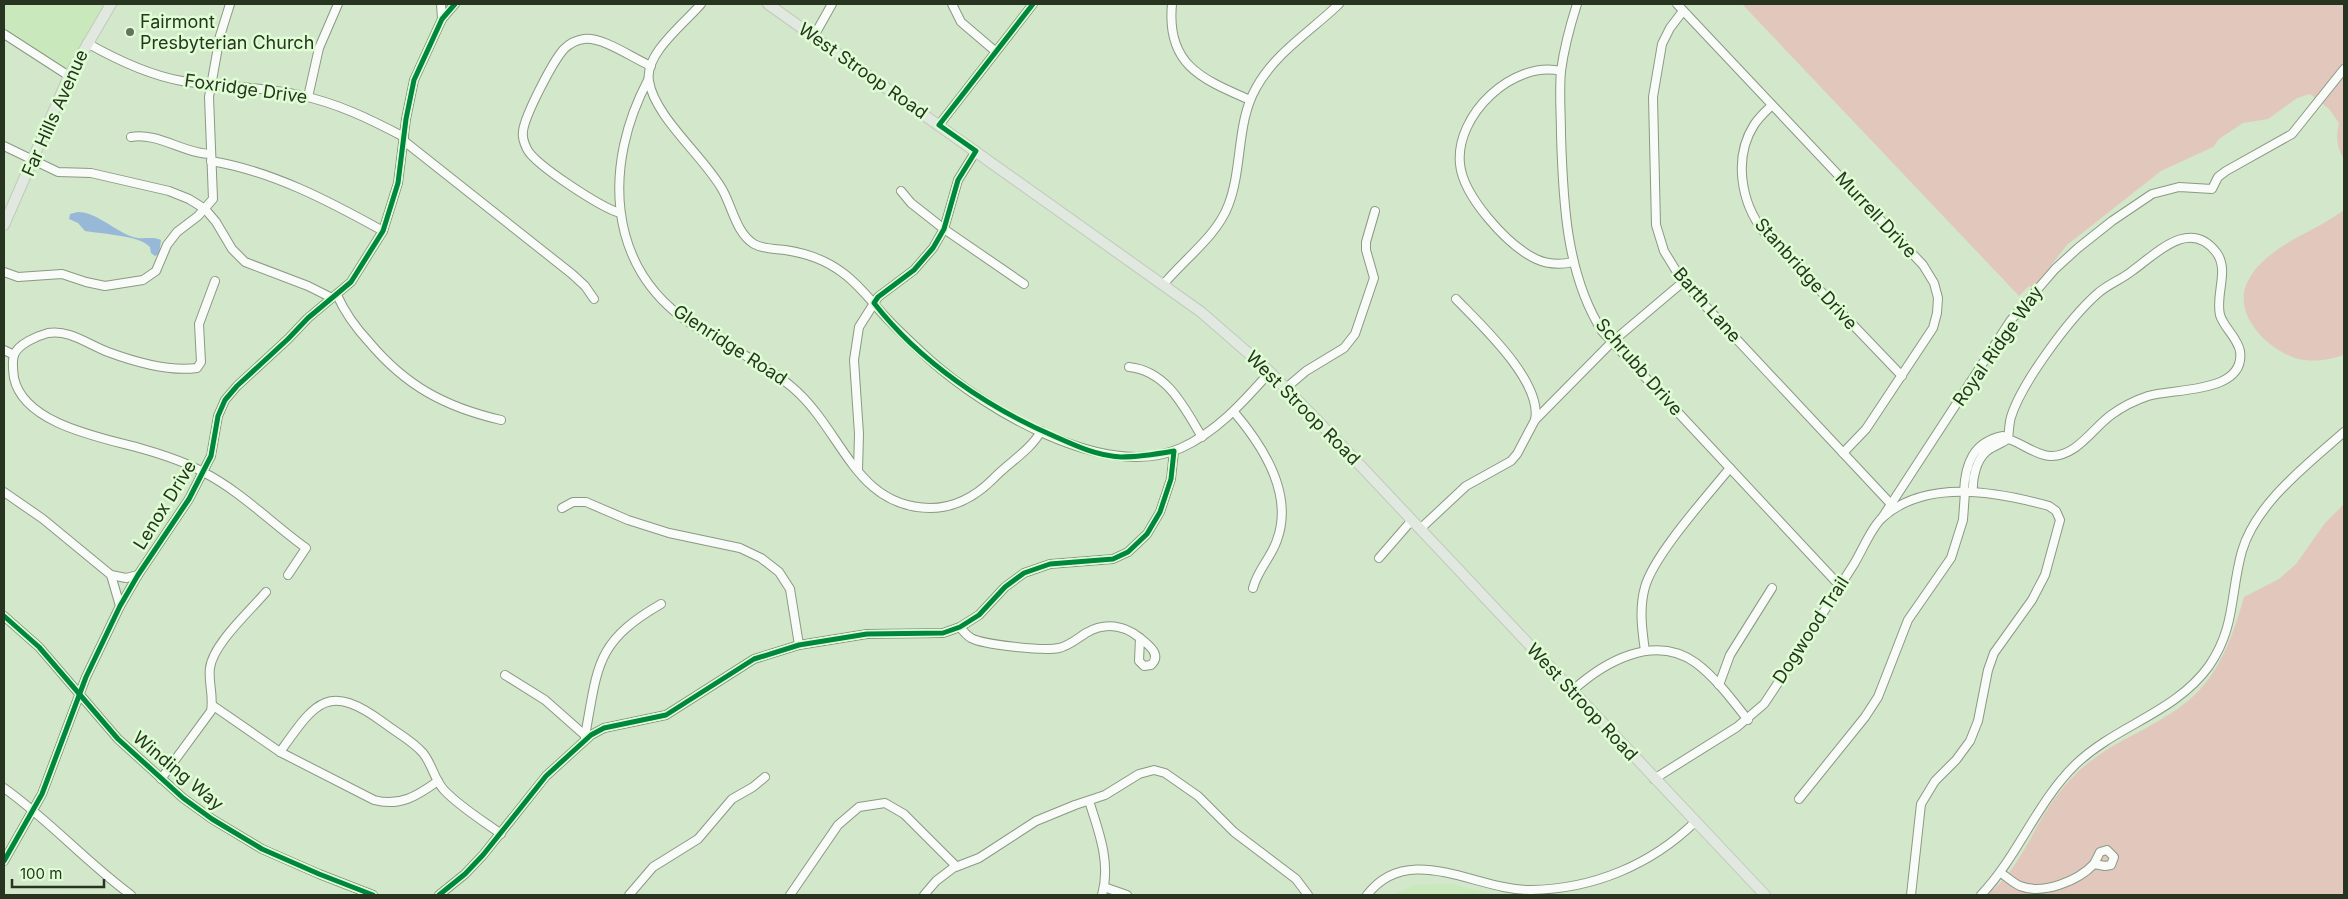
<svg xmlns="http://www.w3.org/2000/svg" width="2348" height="899" font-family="Inter,sans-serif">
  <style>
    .built { fill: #c9e9bd }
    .green { fill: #e2c8bc }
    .water { fill: #98b8d7 }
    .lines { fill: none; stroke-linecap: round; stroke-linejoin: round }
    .minor-casing { stroke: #8a9984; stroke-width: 10 }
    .major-casing { stroke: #c0cabc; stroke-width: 12 }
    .minor { stroke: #f8fbf7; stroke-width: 8 }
    .major { stroke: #e1e8df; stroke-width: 10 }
    .cycleway-casing { stroke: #dffed4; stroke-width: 8 }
    .cycleway { stroke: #00873e; stroke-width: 5 }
    .poi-dot { fill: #63735c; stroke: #dffed4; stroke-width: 2 }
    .labels { text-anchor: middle; stroke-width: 5; stroke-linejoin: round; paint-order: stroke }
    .poi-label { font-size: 18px; fill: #263420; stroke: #dffed4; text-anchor: start }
    .street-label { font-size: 18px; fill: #263420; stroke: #dffed4 }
  </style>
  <rect width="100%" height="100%" fill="#d3e7cb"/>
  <!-- built -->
  <g class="built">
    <polygon points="4,4 111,4 69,76 4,34"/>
    <polygon points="1451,884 1496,895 1393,895 1413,885"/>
  </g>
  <!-- green -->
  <g class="green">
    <path d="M1742,4h602v155c-8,-13 -8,-22 -5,-36l-10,-14 -19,-15 -13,4 -29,21 -25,4 -24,16 -6,8 -52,24 -94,74 -22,28 -5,10 -6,5 -5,-2 -10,10z"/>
    <path d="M2344,210v145c-16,5 -32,8 -49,3 -30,-10 -65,-47 -46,-79 19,-34 66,-47 95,-69z"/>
    <path d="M2344,504v391h-356c6,-7 15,-14 21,-22 22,-30 33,-63 60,-92 36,-40 82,-49 120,-81 31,-26 44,-65 55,-103l35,-18 17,-15 29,-41z"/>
  </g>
  <!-- water -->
  <path class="water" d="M78,212c18,0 37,19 55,25 9,3 19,-1 28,3l-2,14 -4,2 -4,-3 -1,-6c-11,-12 -49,-13 -65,-16l-7,-8 -9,-4 1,-5z"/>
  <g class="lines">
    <defs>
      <g id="minor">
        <polyline points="441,4 442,19"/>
        <path d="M701,4c-16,19 -57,50 -52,77 5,35 55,76 73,108 10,17 14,44 32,55 9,5 20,5 31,6 21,3 41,10 58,23 15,11 26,25 38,39 15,17 33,33 49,48 55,49 175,122 251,88 37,-17 62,-46 89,-76"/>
        <polyline points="952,4 961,22 995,51"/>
        <path d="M1172,4c-6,61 30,75 78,96"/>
        <path d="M1577,4c-7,22 -13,44 -16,67 -2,21 0,43 0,64 2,66 5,139 41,196l238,255"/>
        <polyline points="1677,4 1923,265 1934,283 1938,298 1937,313 1933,328 1866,429 1843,453"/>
        <polyline points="1683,11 1670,28 1662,44 1653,97 1656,225 1664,251 1683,282 1890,503"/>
        <polyline points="4,34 69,76"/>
        <polyline points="814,36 832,4"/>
        <path d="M87,43c30,17 61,32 95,38 39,6 78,5 117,14 38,8 71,24 105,42"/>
        <path d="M1561,71c-48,-11 -106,44 -101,93 3,32 47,81 76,95 13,6 24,6 37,3"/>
        <path d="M648,80c-44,83 -43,186 42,243 34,23 70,37 102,64 51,43 62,120 138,121 25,0 46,-12 63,-29 15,-16 38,-29 48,-48"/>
        <polyline points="308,97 319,48 338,4"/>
        <path d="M1772,105c-6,6 -13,12 -18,20 -21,33 -13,78 10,107l138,144"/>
        <polyline points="939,125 1033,4"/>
        <path d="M131,137c27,-5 53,17 80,17"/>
        <polyline points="404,141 572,274 585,286 594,299"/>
        <polyline points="4,146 58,172 91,173 169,191 189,199 205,209 216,222 232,249 245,262 308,286 332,298"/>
        <path d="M211,161c61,10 118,40 172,70"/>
        <polyline points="901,191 911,203 944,229 1024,284"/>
        <path d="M620,213c-18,-5 -85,-48 -93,-64 -3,-6 -5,-12 -4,-18 2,-16 30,-70 41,-82 5,-5 13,-9 20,-10 20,-2 48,19 67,27"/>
        <polyline points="4,272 18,277 62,274 86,282 105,286 143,280 156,271 167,245 177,232 198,216 213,199 209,97 220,36 230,4"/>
        <path d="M215,281l-16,43 2,38 -4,6c-29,4 -62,-6 -89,-16 -19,-7 -39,-23 -60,-19 -11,3 -30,11 -34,22 -2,7 -1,16 0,23 10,47 90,60 129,71 21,6 42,13 60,23 39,20 68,51 103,76l-18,27"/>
        <path d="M1163,285c20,-25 53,-48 65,-79 15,-38 8,-83 28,-118 19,-35 55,-57 83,-84"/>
        <path d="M337,295c8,18 19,33 32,47 37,44 76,65 132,78"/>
        <path d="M1456,299c25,26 87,83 79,121"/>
        <polyline points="4,350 14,355"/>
        <path d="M1129,367c38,4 55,40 73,70"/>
        <polyline points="1286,388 1306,371 1344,348 1355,334 1374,278 1366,250 1366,242 1375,211"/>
        <path d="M1234,412c29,34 60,82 43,128 -6,18 -19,29 -24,48"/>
        <polyline points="858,470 859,434 854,360 859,327 878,297 914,270 933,248 944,229 958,180 976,151"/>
        <polyline points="4,492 43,519 111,575 120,606"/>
        <path d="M1964,492c1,-28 9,-50 39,-56l5,3c14,4 27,16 42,17 26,1 42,-27 61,-41 11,-8 25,-15 37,-19 26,-8 98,-2 92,-45 -3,-14 -16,-23 -20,-36 -5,-21 10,-45 -4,-63 -27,-35 -61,3 -84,19 -11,9 -24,13 -35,23 -27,24 -75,88 -86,123 -2,7 -2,15 -3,22 -7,5 -15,7 -21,12 -11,9 -15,28 -14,41"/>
        <polyline points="562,508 573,502 586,502 628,520 669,533 740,548 761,558 779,572 790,589 799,645"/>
        <polyline points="1882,518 2011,320 2055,269 2078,248 2112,221 2152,194 2179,187 2212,189 2218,177 2226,171 2292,134 2344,69"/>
        <polyline points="1420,529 1466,486 1511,461 1517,454 1535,420 1612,342 1683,282"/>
        <polyline points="1379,558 1412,520"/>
        <polyline points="111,575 126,578 138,575"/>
        <polyline points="4,616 39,647 118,739 183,798 212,819 262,849 319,874 373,895"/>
        <path d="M960,627c3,4 6,8 11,11 13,7 73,13 88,10 10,-2 19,-10 27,-15 19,-11 38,-8 54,5"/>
        <path d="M1140,638c9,7 22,17 11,27l-7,1 -5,-5z"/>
        <path d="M1645,651c-3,-21 -6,-43 0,-64 9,-32 62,-91 85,-119"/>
        <polyline points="505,675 545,700 588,738"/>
        <polyline points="1719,685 1730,655 1772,588"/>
        <path d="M1572,691c32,-29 82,-58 124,-28 20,15 36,37 52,57"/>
        <path d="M212,705l68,47 94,48c26,7 43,-4 64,-19"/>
        <path d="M585,736c13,-70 10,-94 76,-132"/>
        <path d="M280,752c35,-49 47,-71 104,-29 13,10 29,18 39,30 9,11 11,26 21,37 16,17 38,30 57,44"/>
        <path d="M161,779l50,-68c3,-15 -3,-29 -1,-43 3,-24 40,-57 56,-76"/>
        <path d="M1654,779l83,-52 27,-23c31,-46 60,-93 90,-140 8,-13 17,-36 28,-46 44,-40 116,-26 167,-12l7,5 4,9 -15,55 -13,25 -38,53 -6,17 -10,51 -8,20 -14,19 -21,21 -14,23 -10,91"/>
        <path d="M4,788c45,32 82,74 127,107"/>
        <polyline points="1799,799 1865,717 1878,697 1908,620 1951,558 1963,520 1965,492"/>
        <path d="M1089,801c10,31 22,62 13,94"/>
        <polygon points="2107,850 2114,857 2111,865 2105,866 2094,864 2100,852"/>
        <polyline points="4,861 42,794 86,677 120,606 138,575 189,499 211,456 218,416 225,400 237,386 288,339 308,318 351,282 383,231 398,183 406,119 414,80 442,19 455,4"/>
        <path d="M2001,873c6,4 12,10 19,13 23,9 58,-5 74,-22"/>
        <polyline points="1104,887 1127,895"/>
        <polyline points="439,895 465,874 483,855 546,776 591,735 604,728 666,715 754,659 799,645 867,634 943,633 960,627 979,615 1005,587 1024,573 1050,564 1113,559 1128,552 1147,534 1160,512 1171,479 1174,451"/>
        <polyline points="629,895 653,867 698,839 732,799 753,787 765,777"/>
        <polyline points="790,895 838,825 859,807 885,803 904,814 956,866"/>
        <polyline points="924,895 936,881 953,868 979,858 1036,821 1075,805 1105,795 1139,774 1154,770 1165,773 1198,796 1234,832 1296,879 1308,895"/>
        <path d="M1367,895c42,-55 110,-4 164,-5 62,-1 120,-25 164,-68"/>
        <path d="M1981,895c38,-40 55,-92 95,-131 41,-39 99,-51 133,-98 27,-39 21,-73 33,-115 14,-48 66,-87 102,-119"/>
      </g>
      <g id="major">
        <polyline points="768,4 1201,312 1270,372 1343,447 1765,895"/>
        <polyline points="4,225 69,76 111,4"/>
      </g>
    </defs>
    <!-- minor casing -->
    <use href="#minor" class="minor-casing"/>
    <!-- major casing -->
    <use href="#major" class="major-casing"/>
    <!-- minor -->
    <use href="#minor" class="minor"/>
    <!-- major -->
    <use href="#major" class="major"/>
    <defs>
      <g id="cycleway">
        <polyline points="4,616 39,647 118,739 183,798 212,819 262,849 319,874 373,895"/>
        <polyline points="4,861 42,794 86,677 120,606 138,575 189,499 211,456 218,416 225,400 237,386 288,339 308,318 351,282 383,231 398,183 406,119 414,80 442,19 455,4"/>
        <path d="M439,895l26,-21 18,-19 63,-79 45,-41 13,-7 62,-13 88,-56 45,-14 68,-11 76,-1 17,-6 19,-12 26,-28 19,-14 26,-9 63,-5 15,-7 19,-18 13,-22 11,-33 3,-28c-17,3 -36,6 -53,6 -23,-1 -45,-11 -65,-20 -68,-29 -136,-75 -182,-134l4,-6 36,-27 19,-22 11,-19 14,-49 18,-29 -37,-26 94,-121"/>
      </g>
    </defs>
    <!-- cycleway casing -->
    <use href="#cycleway" class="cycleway-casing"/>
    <!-- cycleway -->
    <use href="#cycleway" class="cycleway"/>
  </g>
  <!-- markers -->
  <circle class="poi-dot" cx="130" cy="32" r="5"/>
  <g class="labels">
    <!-- poi labels -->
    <g class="poi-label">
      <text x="140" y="28">Fairmont<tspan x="140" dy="21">Presbyterian Church</tspan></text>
    </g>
    <!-- street labels -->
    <g class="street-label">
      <text transform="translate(863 71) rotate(35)" y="6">West Stroop Road</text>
      <text transform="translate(246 89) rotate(8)" y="6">Foxridge Drive</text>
      <text transform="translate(55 113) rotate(-66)" y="6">Far Hills Avenue</text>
      <text transform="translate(1876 215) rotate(47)" y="6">Murrell Drive</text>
      <text transform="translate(1806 274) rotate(48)" y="6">Stanbridge Drive</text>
      <text transform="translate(1707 305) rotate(49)" y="6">Barth Lane</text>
      <text transform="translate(730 345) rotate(33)" y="6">Glenridge Road</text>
      <text transform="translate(1998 346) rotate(-55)" y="6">Royal Ridge Way</text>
      <text transform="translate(1639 367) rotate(49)" y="6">Schrubb Drive</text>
      <text transform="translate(1303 408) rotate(45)" y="6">West Stroop Road</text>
      <text transform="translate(165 505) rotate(-58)" y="6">Lenox Drive</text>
      <text transform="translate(1811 630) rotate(-57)" y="6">Dogwood Trail</text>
      <text transform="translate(1582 702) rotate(47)" y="6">West Stroop Road</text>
      <text transform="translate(178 771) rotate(40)" y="6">Winding Way</text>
    </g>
  </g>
  <!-- border -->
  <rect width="2348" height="899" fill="none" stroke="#263420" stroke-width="10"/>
  <!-- scale -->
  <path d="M12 879v8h92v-8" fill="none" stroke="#263420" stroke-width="2.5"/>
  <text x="20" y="879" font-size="15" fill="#263420" stroke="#dffed4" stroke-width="4" paint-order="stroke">100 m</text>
</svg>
